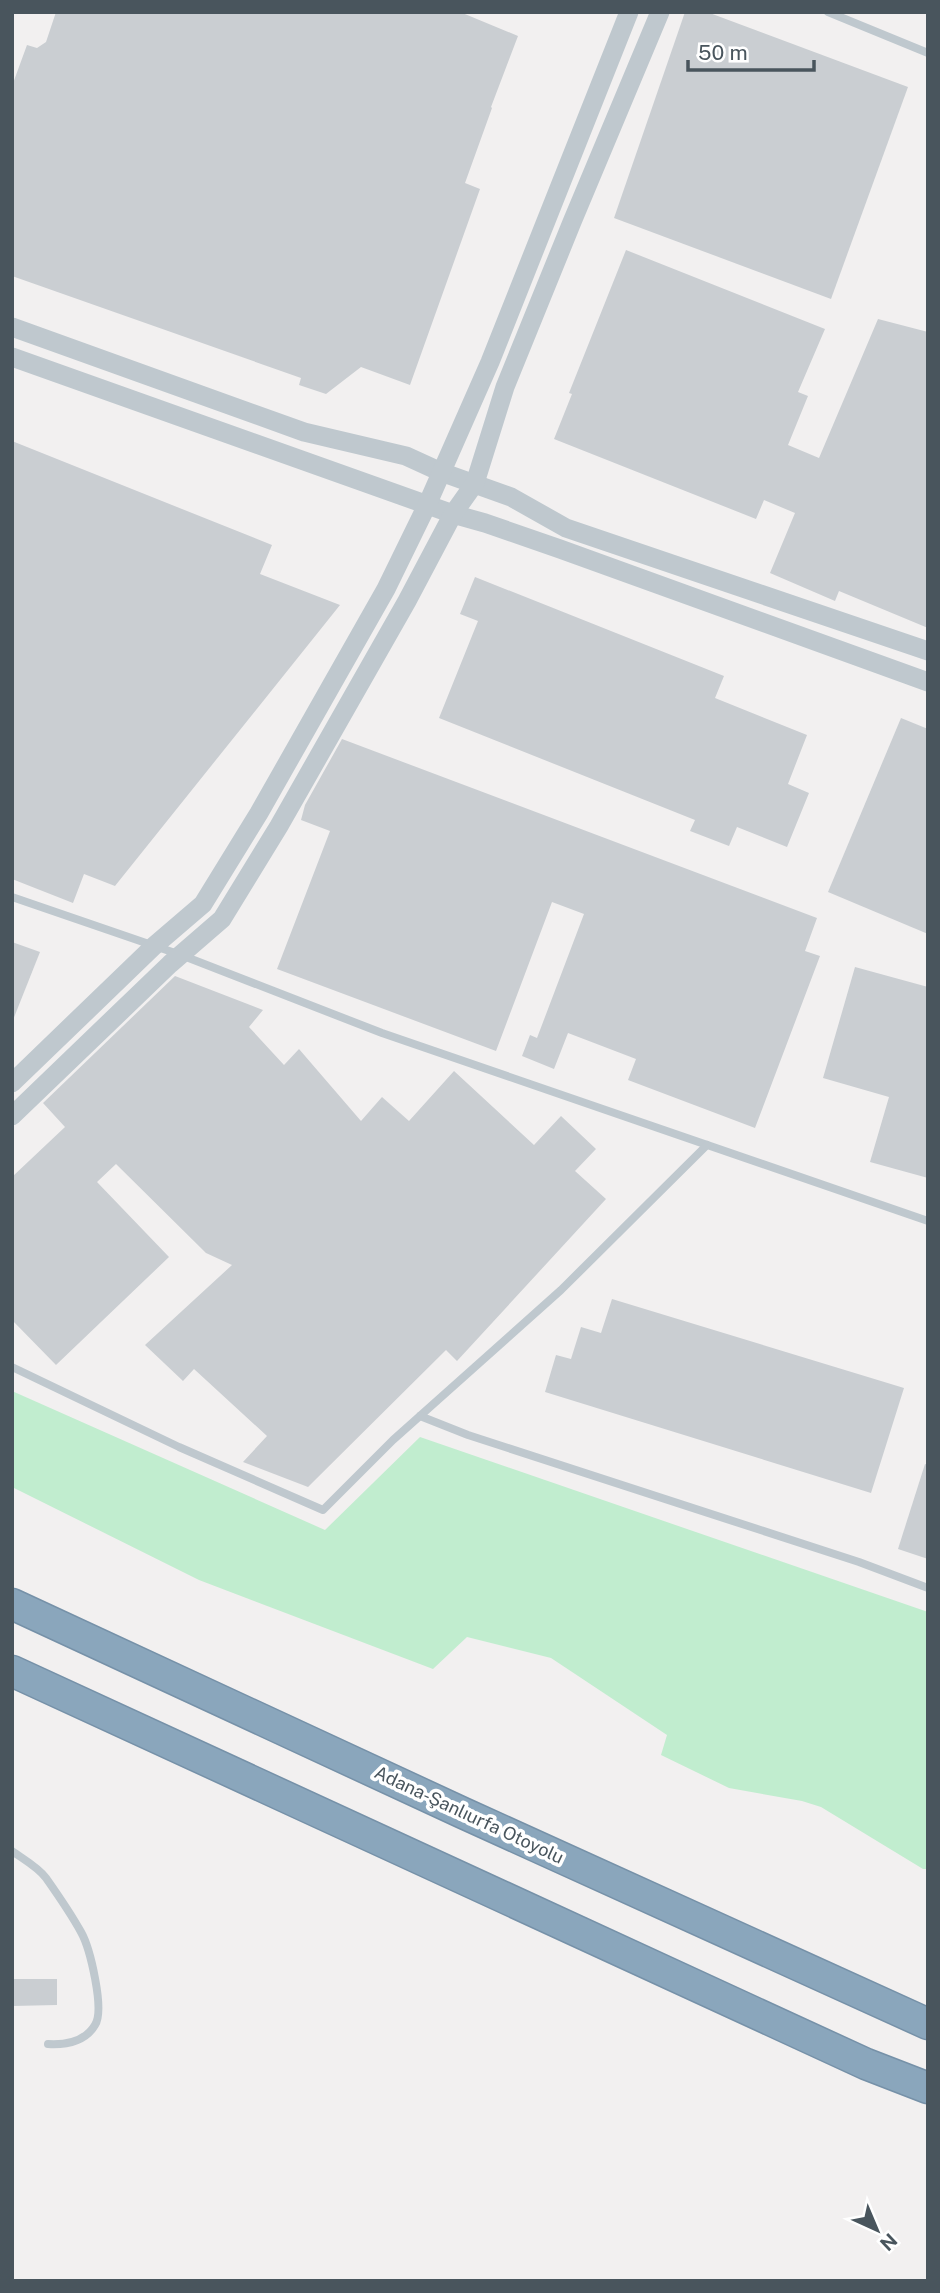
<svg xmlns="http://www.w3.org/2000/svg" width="940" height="2293" font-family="'Public Sans',sans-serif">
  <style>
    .green { fill: #c1edcf }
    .building { fill: #caced2 }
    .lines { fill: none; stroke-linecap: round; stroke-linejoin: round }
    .motorway-casing { stroke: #7691a8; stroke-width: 33 }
    .service { stroke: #bfc8ce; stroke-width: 8 }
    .tertiary { stroke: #bfc8ce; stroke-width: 19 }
    .motorway { stroke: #8aa6bc; stroke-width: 30 }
    .labels { text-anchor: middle; stroke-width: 7; stroke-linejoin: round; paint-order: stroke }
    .street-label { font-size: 18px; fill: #49555d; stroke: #fff }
  </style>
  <rect width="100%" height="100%" fill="#f2f0f0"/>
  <!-- green -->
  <polygon class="green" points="12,1391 325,1530 420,1437 928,1612 928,1869 923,1869 821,1807 802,1801 729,1788 661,1755 667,1735 551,1658 467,1637 433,1669 199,1580 12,1487"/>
  <!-- building -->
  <g class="building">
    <polygon points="56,12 460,12 518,36 491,107 492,108 465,183 480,189 410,385 361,367 326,394 299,385 301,378 12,276 12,86 27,45 37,48 46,42"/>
    <polygon points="685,12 707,12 908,87 831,299 614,218"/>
    <polygon points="626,250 825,329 798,392 808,396 788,445 819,458 878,319 928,332 928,628 839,591 835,601 770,573 795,513 764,500 756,519 554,439 572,394 569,393"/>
    <polygon points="12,441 272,545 260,574 340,605 115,886 84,874 73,903 12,879"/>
    <polygon points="475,577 724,676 715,698 807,735 788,784 809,793 787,847 737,827 729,846 690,831 695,820 439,718 478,621 460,614"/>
    <polygon points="901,718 928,729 928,934 828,892"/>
    <polygon points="342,739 817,918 805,951 820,956 755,1128 628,1080 636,1059 568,1033 554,1069 522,1056 530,1035 537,1038 584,914 552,902 496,1051 277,969 330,831 301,820 305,805"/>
    <polygon points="12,942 40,952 13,1020 12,1020"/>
    <polygon points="855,967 928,987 928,1178 870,1162 889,1097 823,1078"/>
    <polygon points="175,976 263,1010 249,1027 284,1065 299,1049 361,1121 382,1097 409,1121 454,1071 534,1145 561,1116 596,1149 575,1171 606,1199 457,1361 446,1350 308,1487 243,1462 267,1436 194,1369 183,1381 145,1345 232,1265 206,1253 116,1164 97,1182 169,1257 56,1365 12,1320 12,1177 65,1127 43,1103"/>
    <polygon points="612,1299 904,1388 871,1493 545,1392 556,1355 571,1359 581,1327 601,1333"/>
    <polygon points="925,1464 928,1465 928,1559 898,1549"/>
    <polygon points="12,1979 57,1979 57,2005 12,2006"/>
  </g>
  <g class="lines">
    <defs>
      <g id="motorway">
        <polyline points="12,1604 463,1813 928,2024"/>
        <polyline points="12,1671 866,2064 928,2088"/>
      </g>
    </defs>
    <!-- motorway casing -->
    <use href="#motorway" class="motorway-casing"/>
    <!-- service -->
    <g class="service">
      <polyline points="828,12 928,53"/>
      <polyline points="12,897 181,955 382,1033 928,1221"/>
      <polyline points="12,1367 179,1447 323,1510 393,1440 561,1290 707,1145"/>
      <polyline points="420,1416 468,1435 859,1562 928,1588"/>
      <path d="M12,1851c11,8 26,16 34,27 12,17 25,36 35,54 9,16 24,78 14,93 -10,17 -29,20 -47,19"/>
    </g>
    <!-- tertiary -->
    <g class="tertiary">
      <polyline points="12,327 304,432 406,456 441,472 511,497 566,528 928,651"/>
      <polyline points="12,357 453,514 485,523 560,549 928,682"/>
      <polyline points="12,1083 154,946 203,904 259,813 386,589 427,505 490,362 629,12"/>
      <polyline points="12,1116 170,964 222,919 279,826 407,601 453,514 475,483 505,387 572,222 660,12"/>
    </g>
    <!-- motorway -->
    <use href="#motorway" class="motorway"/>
  </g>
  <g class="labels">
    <!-- street labels -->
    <g class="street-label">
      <text transform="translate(469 1815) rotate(25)" y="6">Adana-Şanlıurfa Otoyolu</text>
    </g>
  </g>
  <!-- border -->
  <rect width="940" height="2293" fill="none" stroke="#49555d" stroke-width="28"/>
  <!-- north arrow -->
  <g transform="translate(877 2230) rotate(136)" stroke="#ffffff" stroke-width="5" paint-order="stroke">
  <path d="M0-5L12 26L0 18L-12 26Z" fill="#49555d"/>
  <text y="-10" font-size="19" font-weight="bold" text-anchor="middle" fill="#49555d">N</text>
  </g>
  <!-- scale -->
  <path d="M688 60v10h126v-10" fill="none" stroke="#49555d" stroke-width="3.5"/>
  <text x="698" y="60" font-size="21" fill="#49555d" stroke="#ffffff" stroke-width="5" paint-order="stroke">50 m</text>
</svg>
